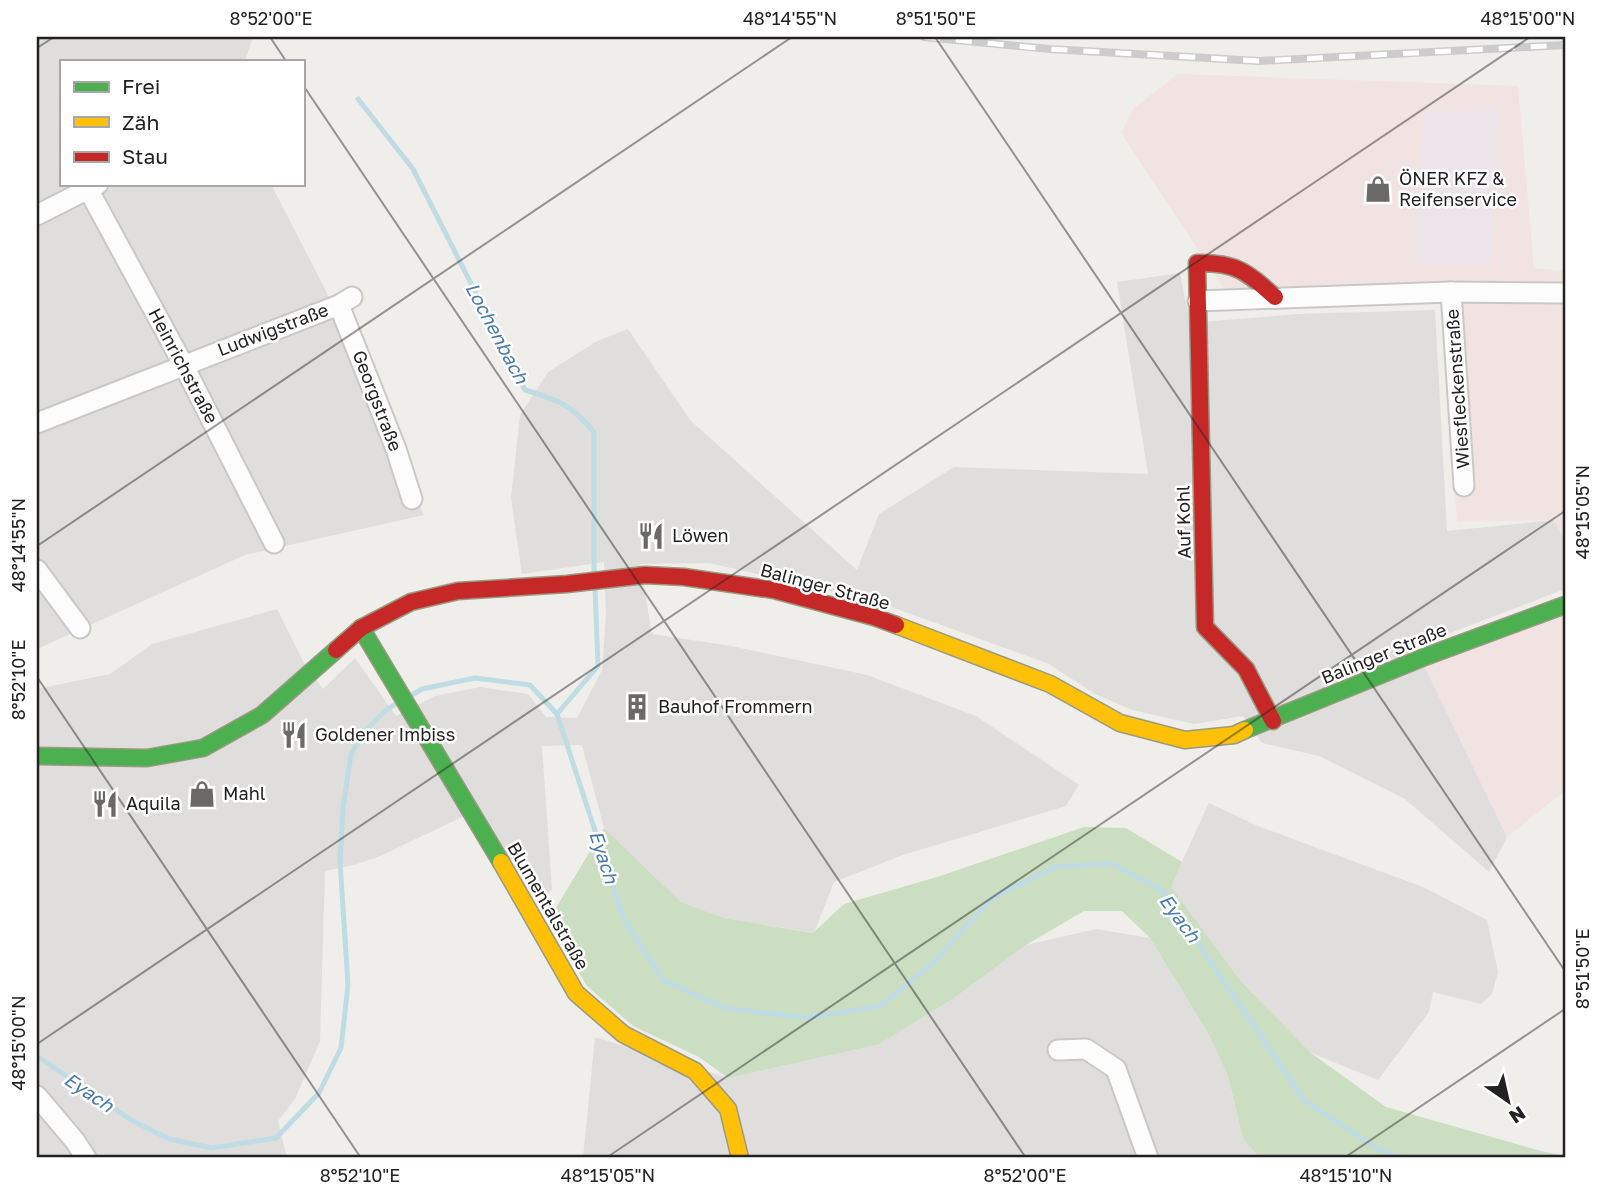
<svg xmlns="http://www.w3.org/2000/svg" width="1602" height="1195" font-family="'Golos Text',sans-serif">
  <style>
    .residential { fill: #dfdedc }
    .commercial { fill: #f1e3e1 }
    .industrial { fill: #ede4e9 }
    .forest { fill: #cbdec1 }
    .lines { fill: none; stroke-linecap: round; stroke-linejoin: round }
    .stream { stroke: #bfdbe3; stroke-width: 5 }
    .street-casing { stroke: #c9c8c7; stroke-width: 23 }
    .fast-casing { stroke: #999a82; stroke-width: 19 }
    .slow-casing { stroke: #999a82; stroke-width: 19 }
    .jam-casing { stroke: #999a82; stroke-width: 19 }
    .street { stroke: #fdfcfc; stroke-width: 19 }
    .fast { stroke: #4caf50; stroke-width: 16 }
    .slow { stroke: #ffc107; stroke-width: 16 }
    .jam { stroke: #c62828; stroke-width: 16 }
    .rail-casing { stroke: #ccc; stroke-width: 8 }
    .rail { stroke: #fff; stroke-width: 5; stroke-dasharray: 16; stroke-linecap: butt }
    .ticks { fill: none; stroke: #222; stroke-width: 2; stroke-opacity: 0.45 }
    .labels { text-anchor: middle; stroke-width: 5; stroke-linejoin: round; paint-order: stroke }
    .poi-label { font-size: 18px; fill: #222; stroke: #fff; text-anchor: start }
    .street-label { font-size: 18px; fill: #222; stroke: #fff }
    .water-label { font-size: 19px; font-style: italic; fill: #4a7aab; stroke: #fff }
    .neatline { fill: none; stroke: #222; stroke-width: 2.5 }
    .ticks-label { font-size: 18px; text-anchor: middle; fill: #222 }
  </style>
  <rect width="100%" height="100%" fill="#f0eeeb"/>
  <!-- residential -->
  <g class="residential">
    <polygon points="37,37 253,37 245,61 61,61 61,184 271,184 326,291 424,515 245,555 37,649"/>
    <polygon points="1180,273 1190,323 1298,314 1435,310 1447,531 1554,520 1565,539 1565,589 1416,646 1507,837 1489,872 1405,799 1319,756 1262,743 1243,716 1194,724 1132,710 1095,694 1049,664 875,601 709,563 640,564 652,634 731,646 867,675 976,716 1079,785 1066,806 903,855 834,882 814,933 724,918 681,902 604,828 582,745 542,746 552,889 540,905 479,809 378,857 354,865 325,871 320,1041 295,1099 278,1121 287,1158 37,1158 37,689 110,674 152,644 277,609 304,663 323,689 355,658 396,716 435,696 480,687 528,694 546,717 577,718 602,670 606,615 604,562 522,574 511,498 520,415 548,372 597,341 628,329 690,420 857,570 879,514 954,467 1148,474 1117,282"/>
    <polygon points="1209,803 1258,826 1423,887 1487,920 1498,972 1492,994 1481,1004 1433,992 1429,1012 1378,1080 1311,1053 1239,979 1170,887"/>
    <polygon points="1096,929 1150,938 1209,1035 1228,1076 1243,1139 1260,1158 583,1158 595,1037 729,1078 957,996 1026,945"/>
  </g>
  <!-- commercial -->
  <g class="commercial">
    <polygon points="1178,74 1518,86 1534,268 1565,271 1565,539 1554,520 1457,522 1442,303 1224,289 1121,133 1133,109"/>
    <polygon points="1565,615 1565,791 1507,837 1424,666"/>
  </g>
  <!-- industrial -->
  <polygon class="industrial" points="1498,109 1491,265 1413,265 1424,111"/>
  <!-- forest -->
  <polygon class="forest" points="1084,827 1126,828 1182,862 1171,887 1239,979 1311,1053 1386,1107 1541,1151 1565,1156 1565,1158 1260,1158 1243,1139 1228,1076 1209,1035 1150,938 1122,911 1084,911 1026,945 957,996 879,1044 728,1078 699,1057 633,1026 587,986 548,921 604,828 681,902 724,918 813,933 844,904 937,877"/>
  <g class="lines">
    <!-- stream -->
    <g class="stream">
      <path d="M358,99l55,70 112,221c33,10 46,14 69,42v143"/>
      <polyline points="412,695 422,689 475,678 530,685 557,714 624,920 663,980 725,1008 805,1018 880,1006 933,963 992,898 1055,867 1111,863 1162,890 1304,1100 1378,1149 1403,1158"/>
      <polyline points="557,714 598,666 595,588"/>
      <polyline points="37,1056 131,1120 169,1139 211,1148 276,1138 319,1093 341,1048 348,985 340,861 343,809 351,754 365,731 385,711 397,703"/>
    </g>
    <defs>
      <g id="street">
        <polyline points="88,189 183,364 274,543"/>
        <polyline points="37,215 98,184"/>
        <polyline points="1451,292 1464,486"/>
        <polyline points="1198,301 1451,292 1565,293"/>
        <polyline points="339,305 396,449 412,499"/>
        <polyline points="37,423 339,305 352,297"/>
        <polyline points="37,570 80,628"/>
        <polyline points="1058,1050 1086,1049 1116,1069 1148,1158"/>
        <polyline points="37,1096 75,1141 86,1158"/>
      </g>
      <g id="fast">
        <polyline points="361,628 501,862"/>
        <polyline points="1245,730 1427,656 1565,605"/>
        <polyline points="37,756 147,758 203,748 262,715 336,650"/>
      </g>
      <g id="slow">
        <polyline points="896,625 1050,684 1120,723 1185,740 1234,735 1245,730"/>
        <polyline points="501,862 576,993 623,1034 695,1071 728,1109 740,1158"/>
      </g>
      <g id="jam">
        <polyline points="336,650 361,628 411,602 458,591 567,584 645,575 684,577 774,590 874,617 896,625"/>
        <path d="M1273,721l-27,-52 -41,-42 -8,-364c39,-1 50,9 78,34"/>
      </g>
    </defs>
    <!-- street casing -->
    <use href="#street" class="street-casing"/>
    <!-- fast casing -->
    <use href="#fast" class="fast-casing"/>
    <!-- slow casing -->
    <use href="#slow" class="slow-casing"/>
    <!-- jam casing -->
    <use href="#jam" class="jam-casing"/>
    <!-- street -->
    <use href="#street" class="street"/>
    <!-- fast -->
    <use href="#fast" class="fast"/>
    <!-- slow -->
    <use href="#slow" class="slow"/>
    <!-- jam -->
    <use href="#jam" class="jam"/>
    <defs>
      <polyline id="rail" points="924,37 1049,49 1259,61 1565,45"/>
    </defs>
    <!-- rail casing -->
    <use href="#rail" class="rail-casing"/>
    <!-- rail -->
    <use href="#rail" class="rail"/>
  </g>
  <!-- ticks -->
  <path class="ticks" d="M270,37l16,24M935,37l630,934M37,48l17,-11M303,85l723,1073M37,546l755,-509M37,677l324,481M37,1044l1493,-1007M606,1158l959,-647M1344,1158l221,-149"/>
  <!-- icons -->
  <defs>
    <symbol id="shop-bare" viewBox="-9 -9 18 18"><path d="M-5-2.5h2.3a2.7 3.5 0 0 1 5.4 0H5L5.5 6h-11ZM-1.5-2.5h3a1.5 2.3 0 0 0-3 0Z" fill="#6a6968" stroke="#fff" stroke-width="2.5" paint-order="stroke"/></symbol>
    <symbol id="restaurant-bare" viewBox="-9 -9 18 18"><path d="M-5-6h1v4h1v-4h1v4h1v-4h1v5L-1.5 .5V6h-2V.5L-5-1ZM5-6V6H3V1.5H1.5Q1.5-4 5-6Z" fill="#6a6968" stroke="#fff" stroke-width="2.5" paint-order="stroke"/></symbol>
    <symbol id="building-bare" viewBox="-9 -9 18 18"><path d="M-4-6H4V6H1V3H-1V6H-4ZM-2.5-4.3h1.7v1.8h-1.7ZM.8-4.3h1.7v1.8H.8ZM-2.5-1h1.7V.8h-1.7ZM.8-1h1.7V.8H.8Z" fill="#6a6968" stroke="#fff" stroke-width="2.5" paint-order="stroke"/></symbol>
  </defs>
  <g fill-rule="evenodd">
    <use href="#shop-bare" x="1359" y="170" width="38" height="38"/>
    <use href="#restaurant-bare" x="632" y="517" width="38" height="38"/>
    <use href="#building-bare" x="618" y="688" width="38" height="38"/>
    <use href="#restaurant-bare" x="275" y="716" width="38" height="38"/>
    <use href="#shop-bare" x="183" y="775" width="38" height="38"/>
    <use href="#restaurant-bare" x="86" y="785" width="38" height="38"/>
  </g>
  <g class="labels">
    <!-- poi labels -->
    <g class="poi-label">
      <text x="1399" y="185">ÖNER KFZ &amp;<tspan x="1399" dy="21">Reifenservice</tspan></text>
      <text x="672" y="542">Löwen</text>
      <text x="658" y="713">Bauhof Frommern</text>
      <text x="315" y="741">Goldener Imbiss</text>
      <text x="223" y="800">Mahl</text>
      <text x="126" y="810">Aquila</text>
    </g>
    <!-- street labels -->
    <g class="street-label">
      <text transform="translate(273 330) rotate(-21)" y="6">Ludwigstraße</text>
      <text transform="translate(183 366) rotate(62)" y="6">Heinrichstraße</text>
      <text transform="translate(1458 389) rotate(-94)" y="6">Wiesfleckenstraße</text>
      <text transform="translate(377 401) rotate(69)" y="6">Georgstraße</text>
      <text transform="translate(1184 522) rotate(-91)" y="6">Auf Kohl</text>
      <text transform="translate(825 587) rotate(15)" y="6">Balinger Straße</text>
      <text transform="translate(1384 654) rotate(-22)" y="6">Balinger Straße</text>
      <text transform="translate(548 906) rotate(60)" y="6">Blumentalstraße</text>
    </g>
    <!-- water labels -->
    <g class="water-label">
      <text transform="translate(497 333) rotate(62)" y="7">Lochenbach</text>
      <text transform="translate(604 857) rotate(72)" y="7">Eyach</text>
      <text transform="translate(1180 918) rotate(54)" y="7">Eyach</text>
      <text transform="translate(89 1092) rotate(34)" y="7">Eyach</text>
    </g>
  </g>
  <!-- border -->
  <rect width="1602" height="1195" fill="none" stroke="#ffffff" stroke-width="77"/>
  <!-- legend -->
  <rect x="60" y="60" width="245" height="126" fill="#ffffff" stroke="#a7a7a7" stroke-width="2"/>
  <rect x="74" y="82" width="35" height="10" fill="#4caf50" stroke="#a7a7a7" stroke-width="2"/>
  <text x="122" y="94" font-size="21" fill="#222222">Frei</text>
  <rect x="74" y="117" width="35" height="10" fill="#ffc107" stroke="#a7a7a7" stroke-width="2"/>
  <text x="122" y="130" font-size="21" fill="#222222">Zäh</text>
  <rect x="74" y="152" width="35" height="10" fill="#c62828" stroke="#a7a7a7" stroke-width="2"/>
  <text x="122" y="164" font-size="21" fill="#222222">Stau</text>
  <!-- north arrow -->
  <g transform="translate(1508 1101) rotate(146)" stroke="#ffffff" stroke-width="5" paint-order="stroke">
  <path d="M0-5L12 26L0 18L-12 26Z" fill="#222222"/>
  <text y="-10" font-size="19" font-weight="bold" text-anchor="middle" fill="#222222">N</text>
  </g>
  <rect x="38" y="38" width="1526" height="1118" class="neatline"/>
  <g class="ticks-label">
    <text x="271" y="25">8°52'00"E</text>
    <text x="790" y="25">48°14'55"N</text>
    <text x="936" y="25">8°51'50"E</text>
    <text x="1528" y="25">48°15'00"N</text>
    <text transform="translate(1583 512) rotate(-90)" y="6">48°15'05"N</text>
    <text transform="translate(19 545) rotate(-90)" y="6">48°14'55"N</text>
    <text transform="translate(19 680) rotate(-90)" y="6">8°52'10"E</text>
    <text transform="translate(1583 969) rotate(-90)" y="6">8°51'50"E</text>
    <text transform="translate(19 1043) rotate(-90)" y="6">48°15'00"N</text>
    <text x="360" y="1182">8°52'10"E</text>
    <text x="608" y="1182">48°15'05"N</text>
    <text x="1025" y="1182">8°52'00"E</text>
    <text x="1346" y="1182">48°15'10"N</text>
  </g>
</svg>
